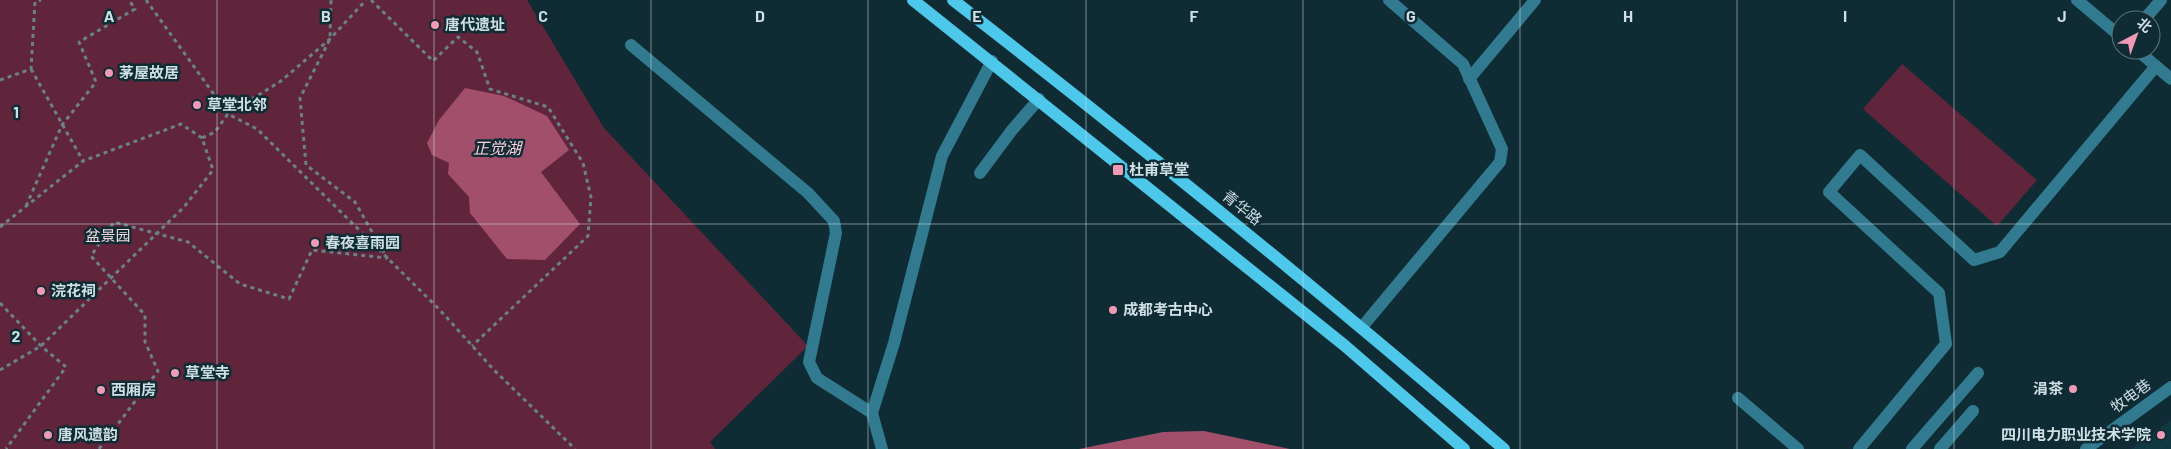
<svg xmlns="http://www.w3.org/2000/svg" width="2171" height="449" font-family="Barlow,'Noto Sans SC',sans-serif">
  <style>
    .built { fill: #103843 }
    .green { fill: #60253b }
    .water { fill: #a24f6c }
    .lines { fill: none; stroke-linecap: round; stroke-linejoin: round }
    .path { stroke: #6a8188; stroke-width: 3; stroke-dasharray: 4 4; stroke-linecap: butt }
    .minor { stroke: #317a8f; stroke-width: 12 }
    .major { stroke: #4dc8eb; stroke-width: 12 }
    .grid { fill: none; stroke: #cfdfe5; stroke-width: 1; stroke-opacity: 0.55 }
    .poi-dot { fill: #f09ab5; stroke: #0f2c34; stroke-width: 2 }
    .labels { text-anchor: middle; stroke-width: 5; stroke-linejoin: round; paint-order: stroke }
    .poi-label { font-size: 15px; font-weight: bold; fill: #cfdfe5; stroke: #0f2c34; text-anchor: start }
    .street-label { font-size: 15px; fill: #cfdfe5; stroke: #0f2c34 }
    .park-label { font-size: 15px; fill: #f3dae1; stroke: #0f2c34 }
    .water-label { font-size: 16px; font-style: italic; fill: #fecedb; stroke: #0f2c34 }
    .grid-label { font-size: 16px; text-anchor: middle; font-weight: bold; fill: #cfdfe5; stroke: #0f2c34; stroke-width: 5; stroke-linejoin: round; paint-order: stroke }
  </style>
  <rect width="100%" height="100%" fill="#0f2c34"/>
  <!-- built -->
  <polygon class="built" points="2171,420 2171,449 2131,449"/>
  <!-- green -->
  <g class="green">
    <polygon points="0,0 527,0 604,128 808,346 710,442 715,449 0,449"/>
    <polygon points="1902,64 2037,180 1997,226 1863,109"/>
  </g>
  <!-- water -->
  <g class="water">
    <polygon points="465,88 504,96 547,116 569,150 541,172 580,224 545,260 507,259 470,213 469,197 448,174 449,163 432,155 427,143 439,120"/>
    <polygon points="1204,431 1290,449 1079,449 1163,432"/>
  </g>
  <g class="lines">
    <!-- path -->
    <g class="path">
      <polyline points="146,0 228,114 257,129 439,309 494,370 575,449"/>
      <polyline points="371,0 433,61 458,37 477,52 490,89 548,107 583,163 591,197 588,236 472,346"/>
      <polyline points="31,69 83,161"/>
      <polyline points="0,80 31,69 35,2 41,0"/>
      <polyline points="26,206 62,125 96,82 79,42 135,9 129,0"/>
      <polyline points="0,227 83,161 181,124 202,138"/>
      <polyline points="0,303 41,346 66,367 6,449"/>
      <polyline points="0,370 41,346 184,207 213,170 202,138 215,132 228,114 281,81 330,39 366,0"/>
      <polyline points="99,449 158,371 145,342 145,315 91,256 114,222 188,242 240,284 289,299 312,250 387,258 355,202 306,165 300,98 330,39 331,0"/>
    </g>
    <!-- minor -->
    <g class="minor">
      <polyline points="2077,0 2121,37"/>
      <polyline points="2144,20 2161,0"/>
      <polyline points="631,45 808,193 834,221 836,233 809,362 817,378 872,413"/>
      <polyline points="2137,50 2171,79"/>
      <polyline points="1469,79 1535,0"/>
      <polyline points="980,173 1012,130 1039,99"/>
      <polyline points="1362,327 1500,162 1502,149 1463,64 1389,0"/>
      <polyline points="1738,398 1798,449"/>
      <polyline points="882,449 872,413 894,343 942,156 992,61"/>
      <polyline points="1859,449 1946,344 1939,293 1829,192 1860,155 1974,260 2000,252 2156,66"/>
      <polyline points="1912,449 1978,373"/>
      <polyline points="1940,449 1973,411"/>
      <polyline points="2086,449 2171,387"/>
    </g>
    <!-- major -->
    <g class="major">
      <polyline points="913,0 1344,345 1464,449"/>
      <path d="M953,0c187,145 371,294 551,449"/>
    </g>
  </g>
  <!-- grid -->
  <path class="grid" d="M217,0v449M434,0v449M651,0v449M868,0v449M1086,0v449M1303,0v449M1520,0v449M1737,0v449M1954,0v449M0,224h2171"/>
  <!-- markers -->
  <g class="poi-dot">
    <circle cx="435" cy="25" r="5"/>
    <circle cx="109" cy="73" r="5"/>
    <circle cx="197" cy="105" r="5"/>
    <rect x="1112" y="164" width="12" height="12" rx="2.5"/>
    <circle cx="315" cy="243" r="5"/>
    <circle cx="41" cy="291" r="5"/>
    <circle cx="1113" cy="310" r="5"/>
    <circle cx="175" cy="373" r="5"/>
    <circle cx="2073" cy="389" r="5"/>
    <circle cx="101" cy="390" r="5"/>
    <circle cx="48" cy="435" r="5"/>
    <circle cx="2161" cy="435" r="5"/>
  </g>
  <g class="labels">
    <!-- poi labels -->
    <g class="poi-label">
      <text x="445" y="30">唐代遗址</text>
      <text x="119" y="78">茅屋故居</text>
      <text x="207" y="110">草堂北邻</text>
      <text x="1129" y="175">杜甫草堂</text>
      <text x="325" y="248">春夜喜雨园</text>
      <text x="51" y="296">浣花祠</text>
      <text x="1123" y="315">成都考古中心</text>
      <text x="185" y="378">草堂寺</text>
      <text x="2063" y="394" text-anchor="end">涓茶</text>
      <text x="111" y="395">西厢房</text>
      <text x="58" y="440">唐风遗韵</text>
      <text x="2151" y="440" text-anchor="end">四川电力职业技术学院</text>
    </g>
    <!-- street labels -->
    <g class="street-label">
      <text transform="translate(1242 208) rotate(39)" y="5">青华路</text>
      <text transform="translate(2131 396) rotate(-36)" y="5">牧电巷</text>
    </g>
    <!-- park labels -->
    <g class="park-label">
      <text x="108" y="241">盆景园</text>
    </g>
    <!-- water labels -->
    <g class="water-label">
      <text x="497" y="154">正觉湖</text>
    </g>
  </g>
  <g class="grid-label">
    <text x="109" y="22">A</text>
    <text x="326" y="22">B</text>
    <text x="543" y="22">C</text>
    <text x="760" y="22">D</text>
    <text x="977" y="22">E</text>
    <text x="1194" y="22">F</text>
    <text x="1411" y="22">G</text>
    <text x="1628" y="22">H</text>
    <text x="1845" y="22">I</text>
    <text x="2062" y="22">J</text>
    <text x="16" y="118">1</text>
    <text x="16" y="342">2</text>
  </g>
  <!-- north arrow -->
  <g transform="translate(2136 35) rotate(41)"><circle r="24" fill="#0f2c34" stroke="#5c747b"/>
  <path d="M0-4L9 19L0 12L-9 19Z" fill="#f09ab5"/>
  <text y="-8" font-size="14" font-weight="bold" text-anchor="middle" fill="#cfdfe5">北</text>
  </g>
</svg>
